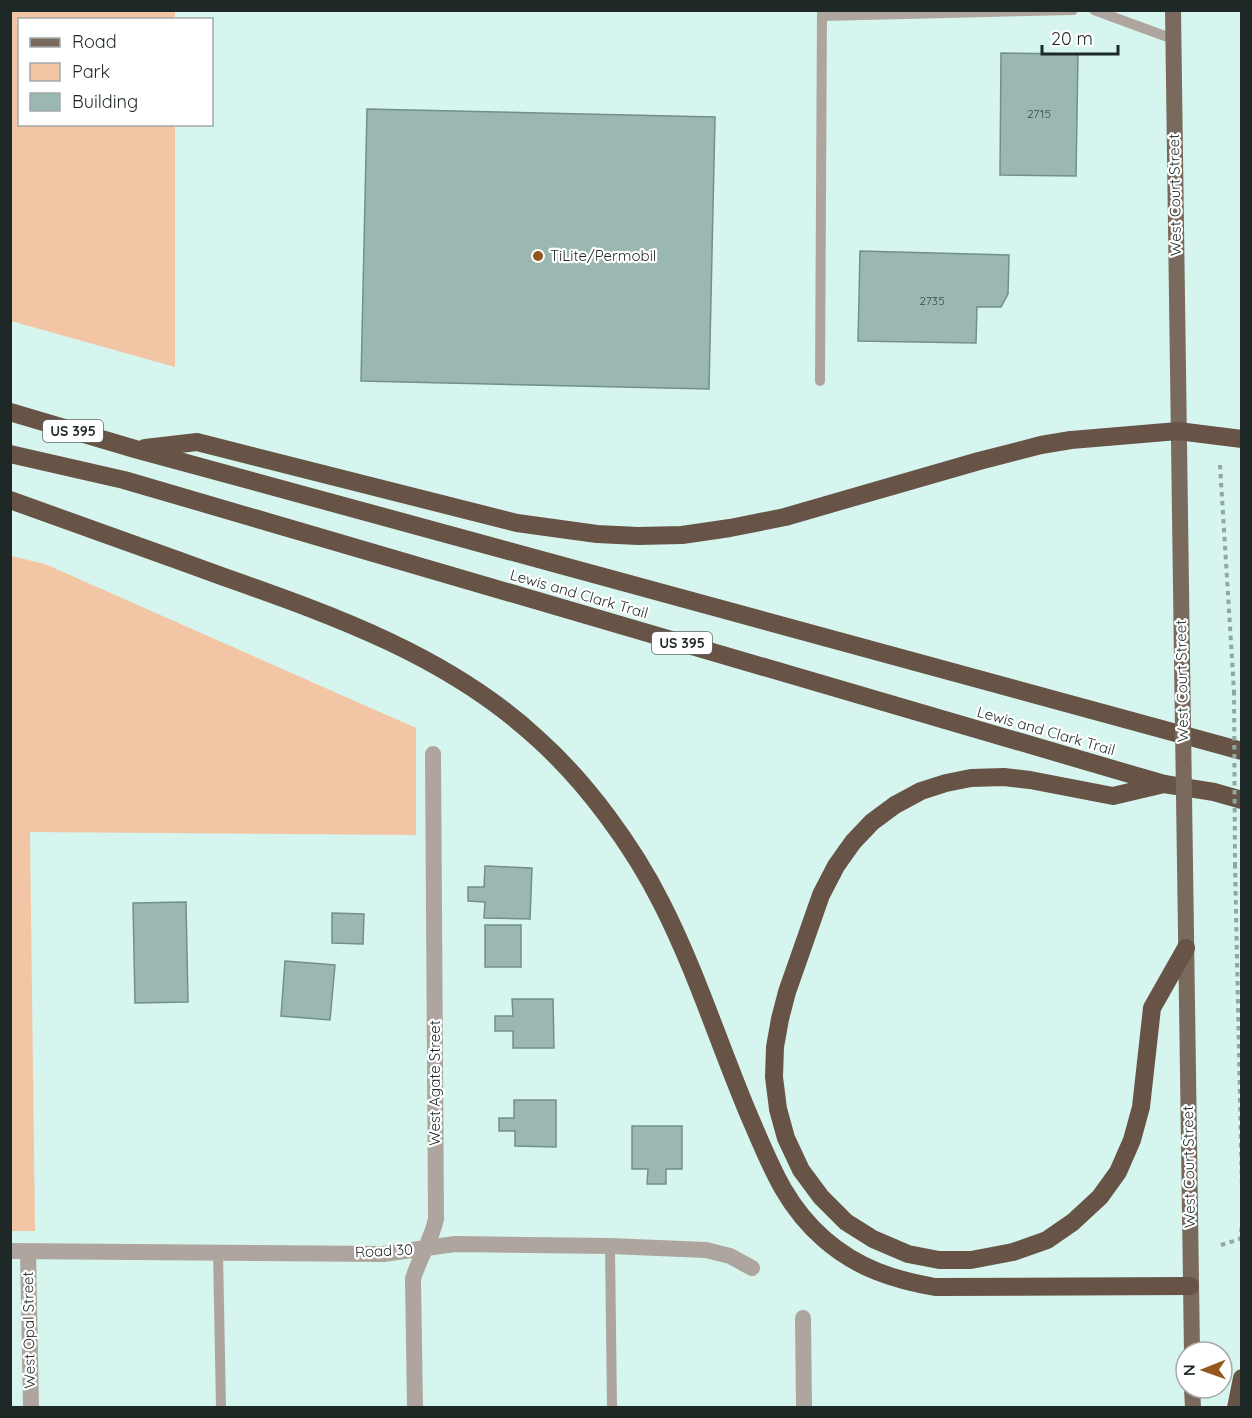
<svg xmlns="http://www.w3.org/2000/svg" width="1252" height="1418" font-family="Quicksand,sans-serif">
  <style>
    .green { fill: #f2c6a5 }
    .building { fill: #9ab7b2; stroke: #738f8a; stroke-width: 1.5 }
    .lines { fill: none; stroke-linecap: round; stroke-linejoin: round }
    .path { stroke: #90a7a2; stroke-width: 4; stroke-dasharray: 4.5 4.5; stroke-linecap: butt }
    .service { stroke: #aea59e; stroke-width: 10 }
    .minor { stroke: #aea59e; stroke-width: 16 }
    .primary { stroke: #7a695d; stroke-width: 16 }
    .motorway { stroke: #675446; stroke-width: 18 }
    .path-bridge { stroke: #90a7a2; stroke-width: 4; stroke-dasharray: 4.5 4.5; stroke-linecap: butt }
    .primary-bridge { stroke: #7a695d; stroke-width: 16 }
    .poi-dot { fill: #96571f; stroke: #fff; stroke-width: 2 }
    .labels { text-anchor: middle; stroke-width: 4.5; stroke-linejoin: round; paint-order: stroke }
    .number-label { font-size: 12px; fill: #3d4c4a }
    .shield { fill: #fff; stroke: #626968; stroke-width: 1.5 }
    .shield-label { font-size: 14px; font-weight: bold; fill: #1e2927 }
    .street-label { font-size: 15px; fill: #1e2927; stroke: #fff }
    .poi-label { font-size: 15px; fill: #1e2927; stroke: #fff; text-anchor: start }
  </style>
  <rect width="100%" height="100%" fill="#d6f5ef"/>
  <!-- green -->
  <g class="green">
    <polygon points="11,10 175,11 175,19 20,20 20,124 175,125 175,367 11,321"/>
    <polygon points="11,556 45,564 416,728 416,835 30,832 35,1231 10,1231"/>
  </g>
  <!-- building -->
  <g class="building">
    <polygon points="1001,53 1078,54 1076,176 1000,175"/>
    <polygon points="367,109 715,117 709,389 361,381"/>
    <polygon points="860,251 1009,255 1008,294 1001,307 977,307 976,343 858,341"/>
    <polygon points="485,866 532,868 530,919 484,918 485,902 468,901 468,887 484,887"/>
    <polygon points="186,902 188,1002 135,1003 133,903"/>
    <polygon points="332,913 364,914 363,944 332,943"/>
    <rect x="485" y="925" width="36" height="42"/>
    <polygon points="285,961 335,965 330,1020 281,1016"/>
    <polygon points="512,999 553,999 554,1048 513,1048 513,1031 495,1031 495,1016 513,1016"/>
    <polygon points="514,1100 556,1100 556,1147 515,1146 515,1131 499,1131 499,1118 514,1118"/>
    <polygon points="632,1126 682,1126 682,1169 666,1169 666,1184 647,1184 648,1169 632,1169"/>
  </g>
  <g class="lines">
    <!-- path -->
    <g class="path">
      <polyline points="1220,465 1234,691"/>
      <polyline points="1235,864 1242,1193"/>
      <polyline points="1221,1245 1240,1239 1242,1225"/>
    </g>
    <!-- service -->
    <g class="service">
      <polyline points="1094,10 1173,39"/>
      <polyline points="822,16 1073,10"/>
      <polyline points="820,381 822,10"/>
      <polyline points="610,1246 612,1408"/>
      <polyline points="218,1252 221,1408"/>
    </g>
    <!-- minor -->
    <g class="minor">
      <polyline points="10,1251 383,1254 455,1244 610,1246 706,1250 730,1256 752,1268"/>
      <polyline points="28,1252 31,1408"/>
      <polyline points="803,1318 804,1408"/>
      <path d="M415,1408l-2,-129c6,-21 18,-37 23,-60l-3,-465"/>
    </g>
    <!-- primary -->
    <g class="primary">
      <polyline points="1173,10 1182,659"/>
      <polyline points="1185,864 1192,1352"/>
      <polyline points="1192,1388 1193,1408"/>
    </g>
    <!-- motorway -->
    <g class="motorway">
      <polyline points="10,412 135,449 1242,751"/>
      <polyline points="145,448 197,442 517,523 597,534 638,536 682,535 730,528 785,517 979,461 1041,445 1071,440 1178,431 1242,439"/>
      <polyline points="10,454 124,480 1164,784 1214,792 1242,800"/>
      <path d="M10,500c72,26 143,51 214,77 111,39 226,80 314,162 48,43 95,107 124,165 34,67 57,140 86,209 21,48 35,90 76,126 33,29 70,41 111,48l255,-1"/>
      <polyline points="1164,784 1113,796 1030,780 1004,777 971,778 946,783 921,791 895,805 872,822 853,842 836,866 821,895 787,992 780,1019 775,1047 774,1077 778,1109 786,1138 801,1170 821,1197 846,1222 873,1239 908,1254 939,1260 971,1260 1013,1252 1047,1240 1073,1222 1100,1197 1118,1172 1132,1140 1141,1107 1152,1008 1186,948"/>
      <polyline points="1236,1408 1242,1378"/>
    </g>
    <!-- path-bridge -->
    <polyline class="path-bridge" points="1234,691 1235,864"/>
    <!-- primary-bridge -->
    <polyline class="primary-bridge" points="1182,659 1185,864"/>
  </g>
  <!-- markers -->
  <circle class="poi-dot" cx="538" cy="256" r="6"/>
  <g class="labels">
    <!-- number labels -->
    <g class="number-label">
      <text x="1039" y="118">2715</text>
      <text x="932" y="305">2735</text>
    </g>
    <!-- shield labels -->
    <g class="shield">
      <rect x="43" y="420" width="60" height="22" rx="4.5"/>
      <rect x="652" y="632" width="60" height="22" rx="4.5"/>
    </g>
    <g class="shield-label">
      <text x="73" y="436">US 395</text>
      <text x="682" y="648">US 395</text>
    </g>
    <!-- street labels -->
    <g class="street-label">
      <text transform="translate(1175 195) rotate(-91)" y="5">West Court Street</text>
      <text transform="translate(579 594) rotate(16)" y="5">Lewis and Clark Trail</text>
      <text transform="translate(1182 681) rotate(-91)" y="5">West Court Street</text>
      <text transform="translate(1046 731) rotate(16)" y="5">Lewis and Clark Trail</text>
      <text transform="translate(435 1083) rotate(-90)" y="5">West Agate Street</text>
      <text transform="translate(1189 1167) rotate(-91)" y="5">West Court Street</text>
      <text transform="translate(384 1251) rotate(-3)" y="5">Road 30</text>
      <text transform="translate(29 1330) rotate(-91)" y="5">West Opal Street</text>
    </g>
    <!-- poi labels -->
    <g class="poi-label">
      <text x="550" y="261">TiLite/Permobil</text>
    </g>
  </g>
  <!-- border -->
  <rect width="1252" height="1418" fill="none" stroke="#1e2927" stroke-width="24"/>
  <!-- legend -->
  <rect x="18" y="18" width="195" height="108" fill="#ffffff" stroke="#a5a9a9" stroke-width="1.5"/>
  <rect x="30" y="38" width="30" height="9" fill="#7a695d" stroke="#a5a9a9" stroke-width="1.5"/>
  <text x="72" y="48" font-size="18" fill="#1e2927">Road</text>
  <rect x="30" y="63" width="30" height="18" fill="#f2c6a5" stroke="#a5a9a9" stroke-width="1.5"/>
  <text x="72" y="78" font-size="18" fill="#1e2927">Park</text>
  <rect x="30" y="93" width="30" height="18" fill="#9ab7b2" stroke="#a5a9a9" stroke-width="1.5"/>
  <text x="72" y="108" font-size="18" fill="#1e2927">Building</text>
  <!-- north arrow -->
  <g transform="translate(1204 1370) rotate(269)"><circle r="28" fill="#ffffff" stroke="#a5a9a9" stroke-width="1.5"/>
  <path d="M0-4.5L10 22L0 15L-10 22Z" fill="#96571f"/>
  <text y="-9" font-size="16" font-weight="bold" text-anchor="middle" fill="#1e2927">N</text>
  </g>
  <!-- scale -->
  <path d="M1042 45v9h76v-9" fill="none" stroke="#1e2927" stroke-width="3"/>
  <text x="1051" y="45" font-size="18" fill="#1e2927" stroke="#ffffff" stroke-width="4.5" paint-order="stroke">20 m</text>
</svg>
